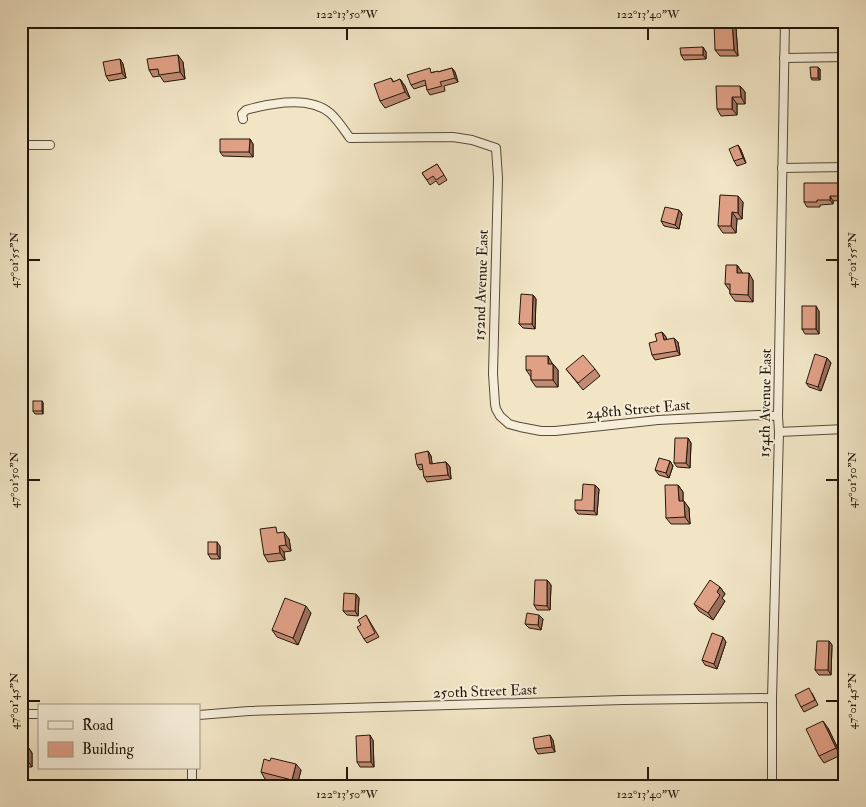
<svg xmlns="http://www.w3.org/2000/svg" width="866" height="807" font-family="'IM FELL Double Pica',serif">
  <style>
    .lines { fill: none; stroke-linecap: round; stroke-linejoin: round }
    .minor-casing { stroke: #564a39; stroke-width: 10 }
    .minor { stroke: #f6eed9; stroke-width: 8 }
    .wall { fill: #c18a73; stroke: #22170a }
    .shaded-wall { fill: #9d705e; stroke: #22170a }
    .building { fill: #e0a086; stroke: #22170a }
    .ticks { fill: none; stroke: #22170a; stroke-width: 2 }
    .labels { text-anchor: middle; stroke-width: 4; stroke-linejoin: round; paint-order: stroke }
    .street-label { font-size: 15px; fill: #22170a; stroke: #f6eed9 }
    .neatline { fill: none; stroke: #22170a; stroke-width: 2 }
    .ticks-label { font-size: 12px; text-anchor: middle; fill: #22170a }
  </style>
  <rect width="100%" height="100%" fill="#f1e5c5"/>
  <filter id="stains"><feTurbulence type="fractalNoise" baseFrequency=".004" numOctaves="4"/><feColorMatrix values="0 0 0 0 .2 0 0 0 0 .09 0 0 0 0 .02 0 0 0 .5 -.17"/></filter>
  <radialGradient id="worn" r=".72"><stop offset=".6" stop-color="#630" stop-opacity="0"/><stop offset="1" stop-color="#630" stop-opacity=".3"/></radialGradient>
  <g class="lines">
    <defs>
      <g id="minor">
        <polyline points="784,58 845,57"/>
        <path d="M243,119l-1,-5 4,-4c25,-7 63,-15 84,3 8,7 14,17 20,25l103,-1 19,3 24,8 2,30 -5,196 2,30 1,5 4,7 9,8 11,3 21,4h14l103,-11 100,-5 20,1"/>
        <polyline points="21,145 50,145"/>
        <polyline points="782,168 845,167"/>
        <polyline points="779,432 845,429"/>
        <polyline points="21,714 39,714"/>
        <polyline points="199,715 249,711 623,700 772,698"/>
        <polyline points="192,786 192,768"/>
        <polyline points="772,786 772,698 779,432 778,416 785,21"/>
      </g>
    </defs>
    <!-- minor casing -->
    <use href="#minor" class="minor-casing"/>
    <!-- minor -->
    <use href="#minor" class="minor"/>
  </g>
  <!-- wall -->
  <g class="wall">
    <polygon points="732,21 736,28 738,56 720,56 715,50"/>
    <polygon points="845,21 845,39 842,39 839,34"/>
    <polygon points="703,47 706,52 706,59 684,60 681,55"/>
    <polygon points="120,59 123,64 126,78 109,81 106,76"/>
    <polygon points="183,62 185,79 164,82 160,76 153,77 149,70"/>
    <polygon points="818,67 820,69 820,80 812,80 811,78"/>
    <polygon points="452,68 455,72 458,82 444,86 445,91 430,95 427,90 426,85 414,89 411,85 433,72 438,72"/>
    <polygon points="391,78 394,82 400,79 405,86 410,98 385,108 380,101"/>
    <polygon points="740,86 745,92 745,104 737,104 737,115 721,116 717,109"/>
    <polygon points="250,139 253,144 253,157 223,156 220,152"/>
    <polygon points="738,145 741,150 746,163 737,166 734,161"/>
    <polygon points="437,164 447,180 439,185 436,181 430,185 422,173"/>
    <polygon points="841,183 844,188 844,200 833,201 833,204 820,205 820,207 807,207 804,202"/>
    <polygon points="743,202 742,219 737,219 736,233 723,233 718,226"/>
    <polygon points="679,210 682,214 679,229 664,226 661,221"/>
    <polygon points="737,265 742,272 742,273 753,280 753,302 735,301 730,294 730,291 725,284"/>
    <polygon points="533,295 536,299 535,329 523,328 519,324"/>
    <polygon points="819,311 819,334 805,334 802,329"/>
    <polygon points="662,332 666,337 666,339 678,342 680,355 655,360 652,355 657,341"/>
    <polygon points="827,358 831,363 821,391 809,387 806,383"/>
    <polygon points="552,363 558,370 558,387 536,387 531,380 531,377 526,370"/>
    <polygon points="566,369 595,369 600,376 583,390"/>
    <polygon points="42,401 43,403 43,414 35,414 33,411"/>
    <polygon points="688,438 691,443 690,468 677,467 674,463"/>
    <polygon points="428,451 431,456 432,464 446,462 450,467 451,479 427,482 424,477 423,469 420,470 417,465"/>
    <polygon points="670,461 673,466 669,478 659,475 655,470"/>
    <polygon points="678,485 683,492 683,501 689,508 690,524 671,524 666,518"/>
    <polygon points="599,489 597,515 578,514 575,510 582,500"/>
    <polygon points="280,532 289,539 291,551 284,552 285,560 268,562 264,555"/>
    <polygon points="220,546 220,559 211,559 208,554"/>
    <polygon points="547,580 551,585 550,610 537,610 534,605"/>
    <polygon points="720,587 725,594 722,598 725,601 713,620 699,611 694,604"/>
    <polygon points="356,594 359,598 358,616 347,615 343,611"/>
    <polygon points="311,613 298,645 277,637 272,630"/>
    <polygon points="366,615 379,637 367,643 364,639 361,625"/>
    <polygon points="543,619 541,630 529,628 525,624"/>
    <polygon points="829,641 832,645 831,675 819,675 815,670"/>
    <polygon points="726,642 717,669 705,665 702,660"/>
    <polygon points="812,693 818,705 804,712 801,707"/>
    <polygon points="828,728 841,755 824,763 819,756"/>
    <polygon points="373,740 374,767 360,767 357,762"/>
    <polygon points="553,740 555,752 538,754 535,749"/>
    <polygon points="21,746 28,747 32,753 32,767 21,767"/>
    <polygon points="301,770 297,786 291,786 265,779 261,772"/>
  </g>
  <!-- shaded-wall -->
  <g class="shaded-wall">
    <polygon points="732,21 736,28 738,56 734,50"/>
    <polygon points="703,47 706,52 706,59 703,55"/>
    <polygon points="178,55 183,62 185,79 180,72"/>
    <polygon points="120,59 123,64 126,78 122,73"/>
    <polygon points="818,67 820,69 820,80 818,78"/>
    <polygon points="452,68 455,72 458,82 455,78"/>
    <polygon points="400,79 405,86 410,98 405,92"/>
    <polygon points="740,86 745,92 745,104 741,97"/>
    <polygon points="732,97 737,104 737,115 732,109"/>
    <polygon points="250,139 253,144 253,157 249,152"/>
    <polygon points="738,145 741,150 746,163 743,158"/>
    <polygon points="841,183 844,188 844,200 841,196"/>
    <polygon points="738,196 743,202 742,219 738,213"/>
    <polygon points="830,196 833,201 833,204 830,200"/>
    <polygon points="679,210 682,214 679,229 675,225"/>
    <polygon points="732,212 737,219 736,233 731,226"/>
    <polygon points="737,265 742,272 742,280 737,273"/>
    <polygon points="749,273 753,280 753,302 748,295"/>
    <polygon points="533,295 536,299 535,329 532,324"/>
    <polygon points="816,306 819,311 819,334 816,329"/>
    <polygon points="662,332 666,337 667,344 664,340"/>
    <polygon points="674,338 678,342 680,355 677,351"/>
    <polygon points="548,356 552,363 552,370 548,364"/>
    <polygon points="827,358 831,363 821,391 818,387"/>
    <polygon points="553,364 558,370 558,387 553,380"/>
    <polygon points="42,401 43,403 43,414 42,411"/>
    <polygon points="688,438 691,443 690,468 686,463"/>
    <polygon points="428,451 431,456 433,469 430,464"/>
    <polygon points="670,461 673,466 669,478 666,473"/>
    <polygon points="446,462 450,467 451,479 448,475"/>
    <polygon points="595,485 599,489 597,515 594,511"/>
    <polygon points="678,485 683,492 683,508 679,501"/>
    <polygon points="684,501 689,508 690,524 685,517"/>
    <polygon points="284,532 289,539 291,551 286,545"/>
    <polygon points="217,542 220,546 220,559 217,554"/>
    <polygon points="279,546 284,552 285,560 280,553"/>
    <polygon points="547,580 551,585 550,610 547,606"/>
    <polygon points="720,587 725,594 722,598 725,601 713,620 708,613 717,592"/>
    <polygon points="356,594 359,598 358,616 355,611"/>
    <polygon points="306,606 311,613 298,645 293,638"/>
    <polygon points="539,615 543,619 541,630 538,625"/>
    <polygon points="723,637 726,642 717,669 714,664"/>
    <polygon points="829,641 832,645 831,675 828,670"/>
    <polygon points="823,721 828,728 841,755 836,748"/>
    <polygon points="370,735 373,740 374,767 371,762"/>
    <polygon points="550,735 553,740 555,752 552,747"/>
    <polygon points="28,747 32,753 32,767 27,760"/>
    <polygon points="296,764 301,770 297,786 296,786 292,780"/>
  </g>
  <!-- building -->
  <g class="building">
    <polygon points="732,21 734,50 715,50 714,22"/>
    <polygon points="840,21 845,21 845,34 839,34"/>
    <polygon points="703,47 703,55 681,55 680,48"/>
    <polygon points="178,55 180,72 159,75 158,69 149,70 147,59"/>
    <polygon points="120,59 122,73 106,76 103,62"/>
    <polygon points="810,67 818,67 818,78 811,78"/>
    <polygon points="430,68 431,73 438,71 438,72 452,68 455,78 440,82 442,86 427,90 425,80 411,85 407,75"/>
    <polygon points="391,78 393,82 400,79 405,92 380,101 374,84"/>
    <polygon points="716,86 740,86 741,97 732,97 732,109 717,109"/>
    <rect x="843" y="86" width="2" height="13"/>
    <polygon points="220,139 250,139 249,152 220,152"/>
    <polygon points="738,145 743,158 734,161 729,149"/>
    <polygon points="437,164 444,175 436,180 433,176 427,180 422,173"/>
    <polygon points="804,183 841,183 841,196 830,196 830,200 817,200 817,202 804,202"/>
    <polygon points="720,195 738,196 738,213 732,212 731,226 718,226"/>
    <polygon points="665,207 679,210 675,225 661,221"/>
    <polygon points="726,265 737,265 737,273 749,273 748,295 730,294 730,284 725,284"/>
    <polygon points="842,277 845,277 845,288 843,288"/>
    <polygon points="521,294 533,295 532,324 519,324"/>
    <rect x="802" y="306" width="14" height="23"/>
    <polygon points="662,332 664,340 674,338 677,351 652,355 649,343 657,341 655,334"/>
    <polygon points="815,354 827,358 818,387 806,383"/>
    <polygon points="583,355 595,369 578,383 566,369"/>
    <polygon points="526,356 548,356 548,364 553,364 553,380 531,380 531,370 526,370"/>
    <rect x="33" y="401" width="9" height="10"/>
    <polygon points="675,438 688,438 686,463 674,463"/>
    <polygon points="428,451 430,464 446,462 448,475 424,477 422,464 417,465 415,454"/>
    <polygon points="659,458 670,461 666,473 655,470"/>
    <polygon points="845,477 845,492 842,493 838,479"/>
    <polygon points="583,484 595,485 594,511 575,510 575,500 582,500"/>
    <polygon points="665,485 678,485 679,501 684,501 685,517 666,518"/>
    <polygon points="276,527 277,533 284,532 286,545 279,546 280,553 264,555 260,529"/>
    <rect x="208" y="542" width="9" height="12"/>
    <polygon points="535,580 547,580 547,606 534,605"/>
    <polygon points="710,580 720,587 717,592 720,595 708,613 694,604"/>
    <polygon points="344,593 356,594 355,611 343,611"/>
    <polygon points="285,598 306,606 293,638 272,630"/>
    <polygon points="527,613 539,615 538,625 525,624"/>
    <polygon points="366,615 375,633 364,639 357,627 361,625 358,620"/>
    <polygon points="712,633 723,637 714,664 702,660"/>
    <polygon points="817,641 829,641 828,670 815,670"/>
    <polygon points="809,688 815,700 801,707 795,695"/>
    <polygon points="823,721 836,748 819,756 806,729"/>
    <polygon points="370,735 371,762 357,762 356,736"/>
    <polygon points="550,735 552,747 535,749 533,738"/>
    <polygon points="21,746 28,747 27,760 21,760"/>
    <polygon points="271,758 296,764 292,780 261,772 264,759 270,761"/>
    <polygon points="571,782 571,786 558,786 558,783"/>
  </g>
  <!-- ticks -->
  <path class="ticks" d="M347,28v12M648,28v12M28,260h12M826,260h12M28,480h12M826,480h12M28,701h12M826,701h12M347,767v13M648,767v13"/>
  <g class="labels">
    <!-- street labels -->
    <g class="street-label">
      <text transform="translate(481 285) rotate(-88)" y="5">152nd Avenue East</text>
      <text transform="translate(765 403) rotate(-89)" y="5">154th Avenue East</text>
      <text transform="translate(638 409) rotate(-5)" y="5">248th Street East</text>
      <text transform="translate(485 691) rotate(-2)" y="5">250th Street East</text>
    </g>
  </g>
  <!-- margin -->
  <rect width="866" height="807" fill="none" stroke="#f1e5c5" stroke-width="55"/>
  <!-- legend -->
  <rect x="38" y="704" width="162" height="65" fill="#f6eed9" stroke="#a19886"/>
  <rect x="48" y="721" width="25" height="8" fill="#f6eed9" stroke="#a19886"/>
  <text x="82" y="730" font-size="15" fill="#22170a">Road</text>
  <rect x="48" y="742" width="25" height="15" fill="#e0a086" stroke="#a19886"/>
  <text x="82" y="754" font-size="15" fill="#22170a">Building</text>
  <rect x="28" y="28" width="810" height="752" class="neatline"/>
  <g class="ticks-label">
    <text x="347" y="18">122°13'50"W</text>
    <text x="648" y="18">122°13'40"W</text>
    <text transform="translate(14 260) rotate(-90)" y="4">47°01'55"N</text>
    <text transform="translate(852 260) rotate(-90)" y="4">47°01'55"N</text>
    <text transform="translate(14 480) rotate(-90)" y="4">47°01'50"N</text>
    <text transform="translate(852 480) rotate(-90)" y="4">47°01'50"N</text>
    <text transform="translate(14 701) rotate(-90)" y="4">47°01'45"N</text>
    <text transform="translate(852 701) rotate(-90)" y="4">47°01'45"N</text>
    <text x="347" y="798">122°13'50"W</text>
    <text x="648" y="798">122°13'40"W</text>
  </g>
  <rect width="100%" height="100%" filter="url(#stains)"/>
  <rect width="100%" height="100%" fill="url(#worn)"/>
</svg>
